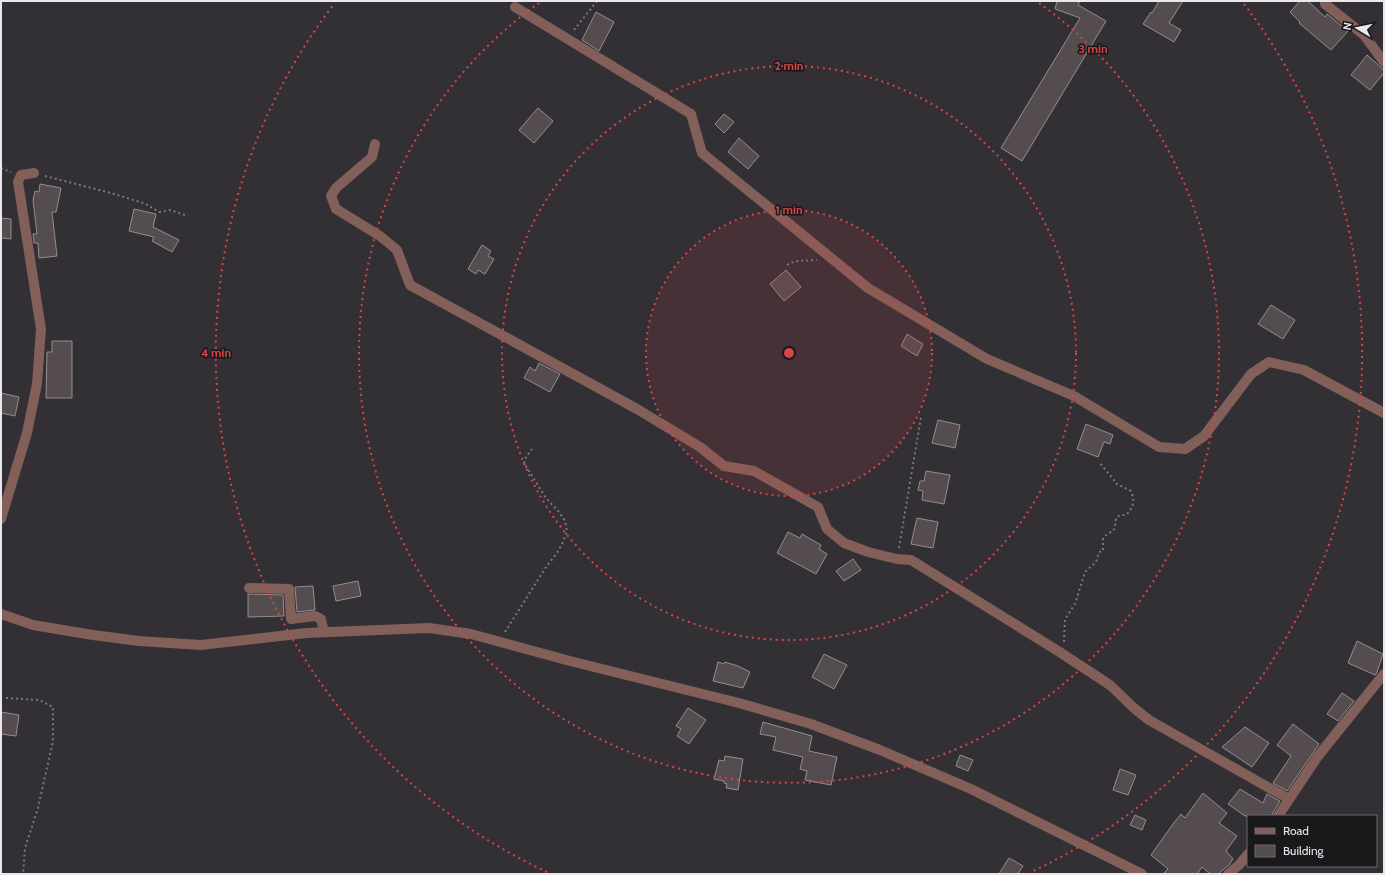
<svg xmlns="http://www.w3.org/2000/svg" width="1385" height="875" font-family="Cabin,sans-serif">
  <style>
    .building { fill: #544c4e; stroke: #958d8f }
    .lines { fill: none; stroke-linecap: round; stroke-linejoin: round }
    .path { stroke: #7b797e; stroke-width: 2; stroke-dasharray: 2 3; stroke-linecap: butt }
    .minor { stroke: #825f58; stroke-width: 10 }
    .ring { fill: none; stroke: #d94545; stroke-width: 2; stroke-dasharray: 2 4 }
    .centre { fill: #d94545; stroke: #19181b; stroke-width: 2 }
    .ring-label { font-size: 12px; text-anchor: middle; font-weight: bold; fill: #d94545; stroke: #19181b; stroke-width: 3; stroke-linejoin: round; paint-order: stroke }
  </style>
  <rect width="100%" height="100%" fill="#322f35"/>
  <!-- building -->
  <g class="building">
    <polygon points="1057,1 1080,1 1078,5 1106,21 1022,161 1001,148 1080,18 1055,9"/>
    <polygon points="1159,1 1183,1 1169,23 1181,30 1174,42 1143,24 1151,12 1152,13"/>
    <polygon points="1300,1 1308,1 1325,17 1327,14 1348,31 1331,50 1299,23 1300,22 1290,12"/>
    <polygon points="596,12 614,22 599,51 582,40"/>
    <polygon points="1367,55 1384,70 1384,73 1370,90 1351,75"/>
    <polygon points="538,108 553,121 534,143 519,130"/>
    <polygon points="724,114 734,122 724,133 715,124"/>
    <polygon points="739,138 759,156 748,169 728,152"/>
    <polygon points="40,184 61,188 56,212 52,212 57,256 39,258 38,243 34,243 33,234 37,234 33,200 35,191 39,192"/>
    <polygon points="134,209 156,214 153,227 179,240 172,252 152,241 154,237 129,231"/>
    <polygon points="1,218 11,219 11,239 1,238"/>
    <polygon points="482,245 491,251 488,256 494,259 485,274 478,270 476,274 468,269"/>
    <polygon points="786,270 801,287 784,301 770,284"/>
    <polygon points="1271,305 1295,320 1283,339 1258,324"/>
    <polygon points="907,334 923,344 917,356 901,346"/>
    <polygon points="52,341 72,341 72,398 46,398 47,352 52,352"/>
    <polygon points="539,363 560,374 550,392 524,378 530,367 535,371"/>
    <polygon points="1,393 19,397 15,416 1,413"/>
    <polygon points="938,420 960,425 955,448 932,443"/>
    <polygon points="1086,424 1113,435 1110,444 1104,442 1098,457 1077,449"/>
    <polygon points="926,471 950,475 944,504 922,500 923,491 918,490 920,481 924,481"/>
    <polygon points="917,518 938,522 933,548 911,544"/>
    <polygon points="788,532 800,538 802,534 821,545 819,549 827,554 816,574 777,553"/>
    <polygon points="853,559 861,570 844,581 836,571"/>
    <polygon points="358,581 361,596 336,601 333,586"/>
    <polygon points="313,586 315,610 297,612 295,587"/>
    <polygon points="248,594 283,595 284,616 248,617"/>
    <polygon points="1357,641 1383,654 1377,672 1375,675 1348,663"/>
    <polygon points="824,654 847,665 834,689 812,677"/>
    <polygon points="718,662 724,664 725,662 738,666 750,672 743,688 713,681"/>
    <polygon points="1342,693 1354,701 1338,721 1327,714"/>
    <polygon points="688,708 706,720 689,744 677,736 681,729 676,726"/>
    <polygon points="1,712 19,715 16,736 1,734"/>
    <polygon points="763,722 812,736 809,751 837,757 831,785 805,780 807,771 800,769 803,757 773,750 776,737 760,734"/>
    <polygon points="1293,724 1319,744 1287,791 1273,783 1291,756 1277,745"/>
    <polygon points="1245,727 1269,743 1252,767 1222,747"/>
    <polygon points="960,755 973,760 968,771 956,766"/>
    <polygon points="725,756 743,759 738,790 726,788 727,784 724,783 724,781 714,779 719,760 724,761"/>
    <polygon points="1120,769 1136,775 1128,795 1113,790"/>
    <polygon points="1240,789 1263,803 1267,794 1280,801 1271,816 1245,816 1228,804"/>
    <polygon points="1203,793 1227,813 1219,823 1237,836 1226,851 1233,859 1229,865 1218,874 1210,874 1202,867 1197,874 1163,874 1168,869 1151,855 1173,824 1181,814 1185,818"/>
    <polygon points="1135,815 1146,820 1142,830 1130,825"/>
    <polygon points="1009,858 1023,866 1018,874 999,874"/>
  </g>
  <g class="lines">
    <!-- path -->
    <g class="path">
      <polyline points="574,30 597,1"/>
      <polyline points="1,168 11,172"/>
      <polyline points="45,176 111,193 146,204 159,212 170,210 188,216"/>
      <path d="M787,265c10,-6 19,-4 30,-5"/>
      <polyline points="899,548 921,417"/>
      <polyline points="505,632 546,567 557,553 563,542 567,531 565,521 559,512 546,498 524,463 526,457 532,449"/>
      <path d="M1064,642l1,-23 10,-15 10,-32 11,-10 3,-10 4,-1v-13c12,-11 11,-3 13,-20l4,-3h6c8,-8 9,-14 5,-24l-16,-8 -1,-3 -15,-18"/>
      <polyline points="6,698 39,700 53,707 53,741 38,808 25,848 23,874"/>
    </g>
    <!-- minor -->
    <g class="minor">
      <polyline points="1325,1 1325,4 1364,35 1384,62"/>
      <polyline points="515,7 691,114 702,153 868,288 987,359 1074,396 1159,447 1185,449 1204,436 1251,374 1269,362 1304,370 1384,413"/>
      <polyline points="375,144 372,157 336,188 331,196 336,209 380,236 397,250 410,285 637,409 700,447 724,466 754,471 818,507 827,529 844,543 868,552 897,559 911,560 1058,651 1110,685 1135,709 1149,720 1289,799"/>
      <polyline points="1,519 27,433 37,384 41,329 18,182 21,175 34,173"/>
      <polyline points="249,588 289,589 291,619 315,616 321,619 324,632"/>
      <polyline points="1,614 33,625 93,635 139,641 201,645 306,633 429,628 471,634 570,661 739,703 811,724 880,750 971,789 1142,874"/>
      <polyline points="1278,816 1318,756 1384,674"/>
      <polyline points="1228,874 1239,865 1248,854"/>
    </g>
  </g>
  <!-- distance rings -->
  <circle cx="789" cy="353" r="143" fill="#d94545" fill-opacity=".12"/>
  <g class="ring">
    <circle cx="789" cy="353" r="143"/>
    <circle cx="789" cy="353" r="287"/>
    <path d="M1039 3A430 430 0 1 1 539 3"/>
    <path d="M547 872A573 573 0 0 1 334 4M1244 4A573 573 0 0 1 1031 872"/>
  </g>
  <circle cx="789" cy="353" r="6" class="centre"/>
  <g class="ring-label">
    <text x="1093" y="53">3 min</text>
    <text x="789" y="70">2 min</text>
    <text x="789" y="214">1 min</text>
    <text x="216" y="357">4 min</text>
  </g>
  <!-- border -->
  <rect width="1385" height="875" fill="none" stroke="#eae8ec" stroke-width="4"/>
  <!-- legend -->
  <rect x="1247" y="815" width="130" height="52" fill="#19181b" stroke="#6d6b6f"/>
  <rect x="1255" y="828" width="20" height="6" fill="#825f58" stroke="#6d6b6f"/>
  <text x="1283" y="835" font-size="12" fill="#eae8ec">Road</text>
  <rect x="1255" y="845" width="20" height="12" fill="#544c4e" stroke="#6d6b6f"/>
  <text x="1283" y="855" font-size="12" fill="#eae8ec">Building</text>
  <!-- north arrow -->
  <g transform="translate(1357 28) rotate(280)" stroke="#19181b" stroke-width="3" paint-order="stroke">
  <path d="M0-3L7 15L0 10L-7 15Z" fill="#eae8ec"/>
  <text y="-6" font-size="11" font-weight="bold" text-anchor="middle" fill="#eae8ec">N</text>
  </g>
</svg>
